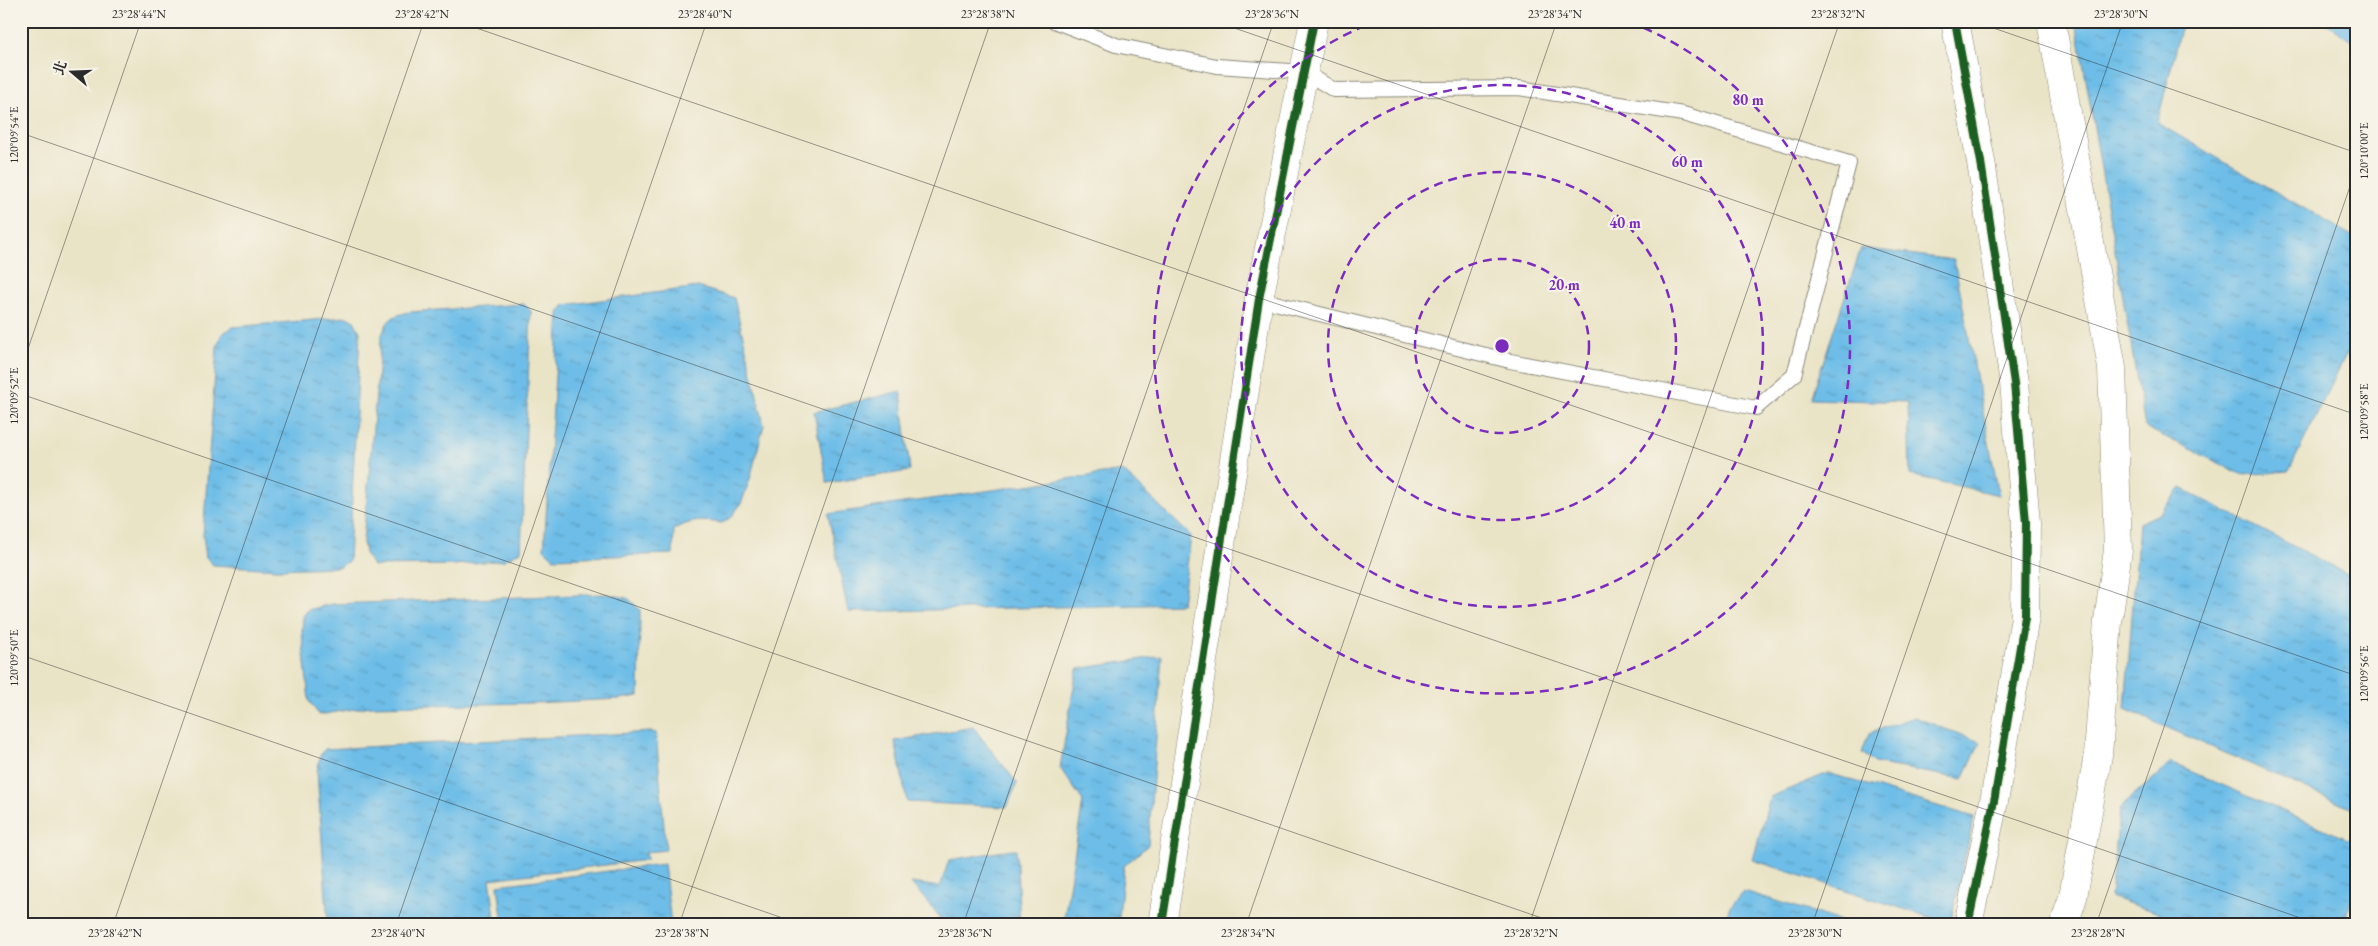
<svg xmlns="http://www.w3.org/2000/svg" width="2378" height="946" font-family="'EB Garamond','Noto Serif TC',serif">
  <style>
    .water { fill: url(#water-ripples); stroke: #4c748a }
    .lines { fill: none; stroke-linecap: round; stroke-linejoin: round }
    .service-casing { stroke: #8a8879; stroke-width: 16 }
    .minor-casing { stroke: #8a8879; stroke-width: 29 }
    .tertiary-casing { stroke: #8a8879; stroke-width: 29 }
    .service { stroke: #fff; stroke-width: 14 }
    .minor { stroke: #fff; stroke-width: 28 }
    .tertiary { stroke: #fff; stroke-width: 28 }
    .cycleway-casing { stroke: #f7f3e8; stroke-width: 11 }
    .cycleway { stroke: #1b5e20; stroke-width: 8 }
    .ticks { fill: none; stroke: #2b2b2b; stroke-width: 1; stroke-opacity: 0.45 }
    .ring { fill: none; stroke: #7b2cbf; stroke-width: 2.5; stroke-dasharray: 9 6 }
    .centre { fill: #7b2cbf; stroke: #f7f3e8; stroke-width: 2.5 }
    .ring-label { font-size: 15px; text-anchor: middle; font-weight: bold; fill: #7b2cbf; stroke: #f7f3e8; stroke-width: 4; stroke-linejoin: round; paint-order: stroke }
    .neatline { fill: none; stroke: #2b2b2b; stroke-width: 2 }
    .ticks-label { font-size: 12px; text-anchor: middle; fill: #2b2b2b }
  </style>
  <defs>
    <pattern id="water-ripples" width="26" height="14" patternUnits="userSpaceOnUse" patternTransform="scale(1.25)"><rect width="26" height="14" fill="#6dbde8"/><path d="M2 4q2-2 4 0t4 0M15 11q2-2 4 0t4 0" fill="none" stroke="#5a9abc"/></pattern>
  </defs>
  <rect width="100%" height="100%" fill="#f7f3e8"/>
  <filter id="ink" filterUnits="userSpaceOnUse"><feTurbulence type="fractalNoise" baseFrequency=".02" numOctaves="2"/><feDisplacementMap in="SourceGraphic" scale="10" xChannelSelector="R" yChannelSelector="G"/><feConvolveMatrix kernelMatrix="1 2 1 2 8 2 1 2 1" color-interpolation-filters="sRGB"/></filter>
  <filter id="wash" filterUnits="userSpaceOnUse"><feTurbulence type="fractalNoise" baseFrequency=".0096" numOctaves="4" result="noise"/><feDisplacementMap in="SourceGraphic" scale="20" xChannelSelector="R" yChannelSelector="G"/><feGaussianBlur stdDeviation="1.12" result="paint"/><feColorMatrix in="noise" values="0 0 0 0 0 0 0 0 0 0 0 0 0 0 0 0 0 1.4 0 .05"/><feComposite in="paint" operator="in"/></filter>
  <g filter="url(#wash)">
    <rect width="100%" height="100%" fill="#eae4c7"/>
    <!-- water -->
    <g class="water">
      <polygon points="2076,21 2183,21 2157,123 2357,239 2357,332 2289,471 2243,475 2145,427"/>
      <polygon points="2322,21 2357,21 2357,35 2353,42"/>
      <polygon points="1861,248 1954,260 1999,495 1910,475 1908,402 1811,399"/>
      <path d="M698,287l36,11 30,127 -14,54 -9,25 -10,13 -9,6c-19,-3 -31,-3 -48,6l-1,25 -119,4 -10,-9 15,-236 6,-8z"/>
      <path d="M524,304l7,7 -10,240 -17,9 -50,5 -81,1 -8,-13 -2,-11 18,-204c7,-19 8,-21 28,-26z"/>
      <polygon points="347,317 354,321 360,332 349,561 339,567 276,569 213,565 206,557 203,535 217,347 222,334 233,327"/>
      <polygon points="901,391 910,471 827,483 814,412"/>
      <polygon points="1123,471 1191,536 1182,604 848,612 828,514"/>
      <polygon points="2181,488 2357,579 2357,811 2125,709 2139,523 2159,514"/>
      <polygon points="606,594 628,598 640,610 639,696 620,699 534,703 371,706 319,715 309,701 302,634 303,616 308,610 332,604"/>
      <polygon points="1162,656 1148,845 1124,866 1118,925 1063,925 1083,801 1060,768 1077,669"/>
      <polygon points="1914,717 1980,742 1963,779 1875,763 1862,753 1869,733"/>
      <polygon points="973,727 1017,783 1007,807 907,802 895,741"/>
      <polygon points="652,732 656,733 666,850 646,852 647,860 490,879 496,925 328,925 317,771 320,756 325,749"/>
      <polygon points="2171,763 2357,843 2357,882 2344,925 2194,925 2110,897 2120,808"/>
      <polygon points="1828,773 1974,817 1950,924 1753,860 1770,797"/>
      <polygon points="1016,849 1020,925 940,925 939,916 911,883 940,887 949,860"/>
      <polygon points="664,864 671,925 503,925 498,885"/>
      <polygon points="1744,891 1854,925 1725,925 1729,908"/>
    </g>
  </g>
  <g filter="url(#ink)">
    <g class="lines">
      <defs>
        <polyline id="service" points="1054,21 1116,45 1217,66 1305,72 1334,90 1519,88 1683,114 1849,163 1794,375 1756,408 1510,361 1259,299"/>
        <g id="minor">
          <polyline points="1955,21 1981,162 2014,383 2026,523 2025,617 1995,796 1968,925"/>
          <polyline points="2051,21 2112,368 2118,550 2108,621 2098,755 2073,897 2064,925"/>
        </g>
        <polyline id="tertiary" points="1162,925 1259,299 1314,21"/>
      </defs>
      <!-- service casing -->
      <use href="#service" class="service-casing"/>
      <!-- minor casing -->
      <use href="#minor" class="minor-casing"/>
      <!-- tertiary casing -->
      <use href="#tertiary" class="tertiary-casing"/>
      <!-- service -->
      <use href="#service" class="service"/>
      <!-- minor -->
      <use href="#minor" class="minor"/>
      <!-- tertiary -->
      <use href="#tertiary" class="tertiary"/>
      <defs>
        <g id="cycleway">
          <polyline points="1955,21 1981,162 2014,383 2026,523 2025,617 1995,796 1968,925"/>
          <polyline points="1162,925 1259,299 1314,21"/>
        </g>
      </defs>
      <!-- cycleway casing -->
      <use href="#cycleway" class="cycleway-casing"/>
      <!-- cycleway -->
      <use href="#cycleway" class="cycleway"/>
    </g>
  </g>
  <!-- ticks -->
  <path class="ticks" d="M456,21l1901,655M1214,21l1143,394M1973,21l384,132M21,133l2300,792M21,369l120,-348M21,394l1541,531M21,655l782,270M21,917l24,8M113,925l311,-904M396,925l311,-904M679,925l312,-904M963,925l311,-904M1246,925l311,-904M1529,925l311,-904M1812,925l311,-904M2096,925l261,-759"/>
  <!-- distance rings -->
  <g class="ring">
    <circle cx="1502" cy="346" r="87"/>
    <circle cx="1502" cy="346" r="174"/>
    <circle cx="1502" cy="346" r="261"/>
    <path d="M1630 22A348 348 0 1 1 1374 22"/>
  </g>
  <circle cx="1502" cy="346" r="8" class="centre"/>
  <g class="ring-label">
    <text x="1748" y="105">80 m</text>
    <text x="1687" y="167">60 m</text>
    <text x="1625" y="228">40 m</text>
    <text x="1564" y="290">20 m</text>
  </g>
  <!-- margin -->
  <rect width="2378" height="946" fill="none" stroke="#f7f3e8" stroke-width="55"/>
  <!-- north arrow -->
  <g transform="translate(72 72) rotate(289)" stroke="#f7f3e8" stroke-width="4" paint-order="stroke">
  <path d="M0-4L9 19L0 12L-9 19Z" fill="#2b2b2b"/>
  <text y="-8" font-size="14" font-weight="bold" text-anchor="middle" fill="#2b2b2b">北</text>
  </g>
  <rect x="28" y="28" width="2322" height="890" class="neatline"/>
  <g class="ticks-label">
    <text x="139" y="18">23°28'44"N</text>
    <text x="422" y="18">23°28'42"N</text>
    <text x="705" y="18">23°28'40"N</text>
    <text x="988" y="18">23°28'38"N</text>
    <text x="1272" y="18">23°28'36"N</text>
    <text x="1555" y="18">23°28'34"N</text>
    <text x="1838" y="18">23°28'32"N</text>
    <text x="2121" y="18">23°28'30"N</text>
    <text transform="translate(14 135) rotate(-90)" y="4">120°09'54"E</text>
    <text transform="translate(2364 151) rotate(-90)" y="4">120°10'00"E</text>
    <text transform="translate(14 396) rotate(-90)" y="4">120°09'52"E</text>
    <text transform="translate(2364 412) rotate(-90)" y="4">120°09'58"E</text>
    <text transform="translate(14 658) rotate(-90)" y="4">120°09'50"E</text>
    <text transform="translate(2364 674) rotate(-90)" y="4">120°09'56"E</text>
    <text x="115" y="937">23°28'42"N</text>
    <text x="398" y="937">23°28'40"N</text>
    <text x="682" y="937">23°28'38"N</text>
    <text x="965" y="937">23°28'36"N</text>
    <text x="1248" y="937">23°28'34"N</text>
    <text x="1531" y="937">23°28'32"N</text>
    <text x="1815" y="937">23°28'30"N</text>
    <text x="2098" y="937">23°28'28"N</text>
  </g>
</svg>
